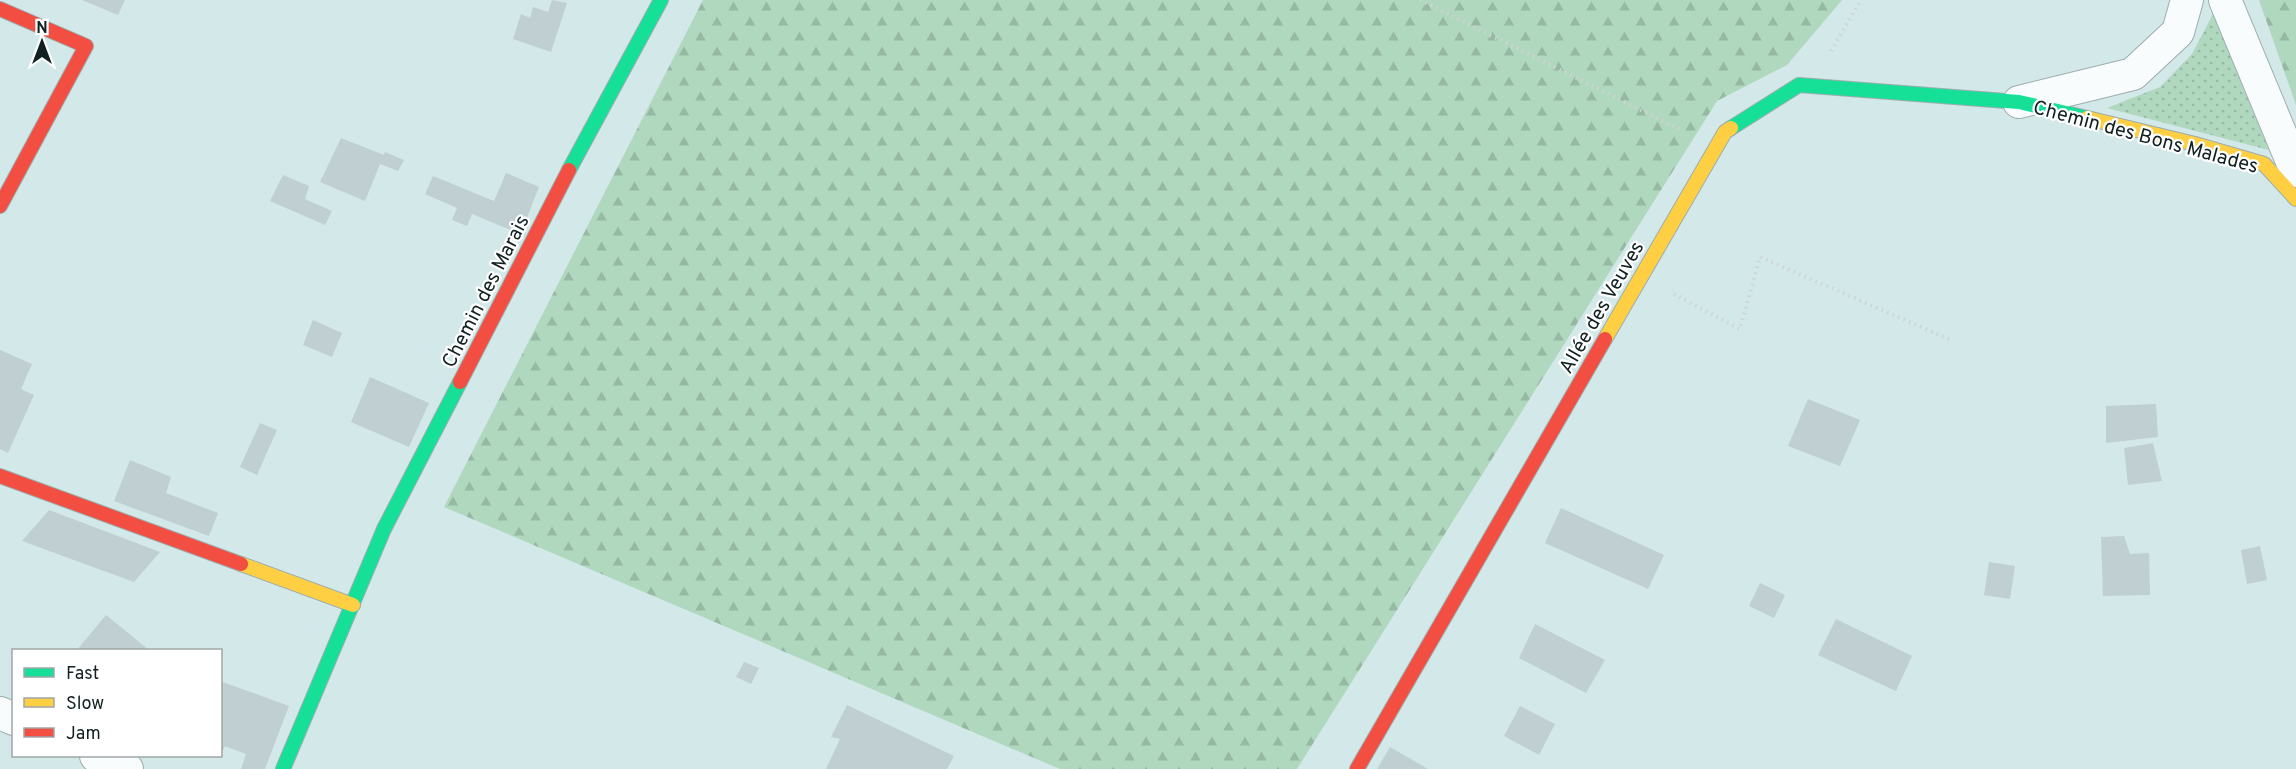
<svg xmlns="http://www.w3.org/2000/svg" width="2296" height="769" font-family="Overpass,sans-serif">
  <style>
    .grass { fill: url(#grass-dots) }
    .forest { fill: url(#forest-firs) }
    .building { fill: #bfcfd2 }
    .lines { fill: none; stroke-linecap: round; stroke-linejoin: round }
    .street-casing { stroke: #9dadae; stroke-width: 34 }
    .fast-casing { stroke: #9dadae; stroke-width: 16 }
    .slow-casing { stroke: #9dadae; stroke-width: 16 }
    .jam-casing { stroke: #9dadae; stroke-width: 16 }
    .path { stroke: #cdd4d4; stroke-width: 4; stroke-dasharray: 1.5 4.5; stroke-linecap: butt }
    .street { stroke: #f8fcfc; stroke-width: 32 }
    .fast { stroke: #16e098; stroke-width: 14 }
    .slow { stroke: #ffcf43; stroke-width: 14 }
    .jam { stroke: #f24e42; stroke-width: 14 }
    .labels { text-anchor: middle; stroke-width: 4.5; stroke-linejoin: round; paint-order: stroke }
    .street-label { font-size: 20px; fill: #112021; stroke: #fff }
  </style>
  <defs>
    <pattern id="grass-dots" width="8" height="8" patternUnits="userSpaceOnUse" patternTransform="scale(1.5)"><rect width="8" height="8" fill="#afd8be"/><path d="M2 2h.1M6 6h.1" fill="none" stroke="#96b9a3" stroke-width="1.8" stroke-linecap="round"/></pattern>
    <pattern id="forest-firs" width="22" height="20" patternUnits="userSpaceOnUse" patternTransform="scale(1.5)"><rect width="22" height="20" fill="#afd8be"/><path d="M5 1l3.5 6h-7zM16 11l3.5 6h-7z" fill="#96b9a3"/></pattern>
  </defs>
  <rect width="100%" height="100%" fill="#d3e8e9"/>
  <!-- grass -->
  <polygon class="grass" points="2213,14 2269,150 2107,108 2160,87 2192,54"/>
  <!-- forest -->
  <g class="forest">
    <polygon points="703,0 1842,0 1787,65 1717,101 1297,769 1060,769 444,507"/>
    <polygon points="2259,0 2296,0 2296,105"/>
  </g>
  <!-- building -->
  <g class="building">
    <polygon points="82,0 125,0 118,15"/>
    <polygon points="552,0 567,3 551,52 513,39 521,14 530,18 533,7 548,12"/>
    <polygon points="341,138 384,155 385,152 404,160 398,171 380,164 365,201 320,182"/>
    <polygon points="506,173 539,187 528,215 525,236 472,214 467,226 452,220 457,208 425,194 433,176 494,201"/>
    <polygon points="283,175 309,186 305,199 332,211 325,225 270,201"/>
    <polygon points="313,320 342,333 332,357 303,345"/>
    <polygon points="0,350 32,364 21,389 34,395 8,453 0,449"/>
    <polygon points="370,377 429,403 409,447 351,422"/>
    <polygon points="1808,399 1860,420 1840,466 1788,446"/>
    <polygon points="2156,404 2158,437 2106,443 2106,406"/>
    <polygon points="260,423 277,430 257,475 240,467"/>
    <polygon points="2153,443 2162,481 2128,485 2124,448"/>
    <polygon points="130,460 171,477 166,493 218,513 209,536 114,501"/>
    <polygon points="1561,508 1664,555 1648,589 1545,543"/>
    <polygon points="49,510 160,552 134,582 22,541"/>
    <polygon points="2124,536 2130,554 2149,553 2150,595 2103,596 2101,537"/>
    <polygon points="2260,546 2267,580 2247,584 2241,550"/>
    <polygon points="1989,562 2015,566 2010,599 1984,595"/>
    <polygon points="1760,583 1785,595 1774,618 1749,606"/>
    <polygon points="106,615 149,650 77,650"/>
    <polygon points="1836,619 1912,656 1896,691 1818,655"/>
    <polygon points="1535,624 1605,660 1586,693 1519,658"/>
    <polygon points="744,662 759,668 751,684 736,677"/>
    <polygon points="220,681 289,706 265,769 241,769 246,754 225,746 220,756"/>
    <polygon points="847,705 954,756 947,769 826,769 840,739 831,737"/>
    <polygon points="1520,706 1555,724 1539,755 1504,736"/>
    <polygon points="1390,747 1428,769 1377,769"/>
  </g>
  <g class="lines">
    <defs>
      <g id="street">
        <polyline points="2225,0 2296,171"/>
        <polyline points="2019,102 2133,74 2178,32 2187,0"/>
        <polyline points="0,713 14,719"/>
        <polyline points="96,756 127,769"/>
      </g>
      <g id="fast">
        <polyline points="1731,128 1799,85 2019,102 2087,118"/>
        <polyline points="569,170 661,0"/>
        <polyline points="283,769 384,529 460,382"/>
      </g>
      <g id="slow">
        <polyline points="2087,118 2195,144 2264,164 2296,199"/>
        <polyline points="1605,339 1725,132 1731,128"/>
        <polyline points="241,564 353,605"/>
      </g>
      <g id="jam">
        <polyline points="0,9 86,46 0,206"/>
        <polyline points="460,382 569,170"/>
        <polyline points="0,476 241,564"/>
        <polyline points="1357,769 1605,339"/>
      </g>
    </defs>
    <!-- street casing -->
    <use href="#street" class="street-casing"/>
    <!-- fast casing -->
    <use href="#fast" class="fast-casing"/>
    <!-- slow casing -->
    <use href="#slow" class="slow-casing"/>
    <!-- jam casing -->
    <use href="#jam" class="jam-casing"/>
    <!-- path -->
    <g class="path">
      <polyline points="1420,0 1683,131"/>
      <polyline points="1831,51 1861,0"/>
      <polyline points="1674,294 1740,329 1760,257 1951,340"/>
    </g>
    <!-- street -->
    <use href="#street" class="street"/>
    <!-- fast -->
    <use href="#fast" class="fast"/>
    <!-- slow -->
    <use href="#slow" class="slow"/>
    <!-- jam -->
    <use href="#jam" class="jam"/>
  </g>
  <g class="labels">
    <!-- street labels -->
    <g class="street-label">
      <text transform="translate(2146 136) rotate(15)" y="7">Chemin des Bons Malades</text>
      <text transform="translate(485 291) rotate(-63)" y="7">Chemin des Marais</text>
      <text transform="translate(1601 307) rotate(-60)" y="7">Allée des Veuves</text>
    </g>
  </g>
  <!-- legend -->
  <rect x="12" y="649" width="210" height="108" fill="#ffffff" stroke="#a0a6a6" stroke-width="1.5"/>
  <rect x="24" y="668" width="30" height="9" fill="#16e098" stroke="#a0a6a6" stroke-width="1.5"/>
  <text x="66" y="679" font-size="18" fill="#112021">Fast</text>
  <rect x="24" y="698" width="30" height="9" fill="#ffcf43" stroke="#a0a6a6" stroke-width="1.5"/>
  <text x="66" y="709" font-size="18" fill="#112021">Slow</text>
  <rect x="24" y="728" width="30" height="9" fill="#f24e42" stroke="#a0a6a6" stroke-width="1.5"/>
  <text x="66" y="739" font-size="18" fill="#112021">Jam</text>
  <!-- north arrow -->
  <g transform="translate(42 42)" stroke="#ffffff" stroke-width="4.5" paint-order="stroke">
  <path d="M0-4.5L10 22L0 15L-10 22Z" fill="#112021"/>
  <text y="-9" font-size="16" font-weight="bold" text-anchor="middle" fill="#112021">N</text>
  </g>
</svg>
